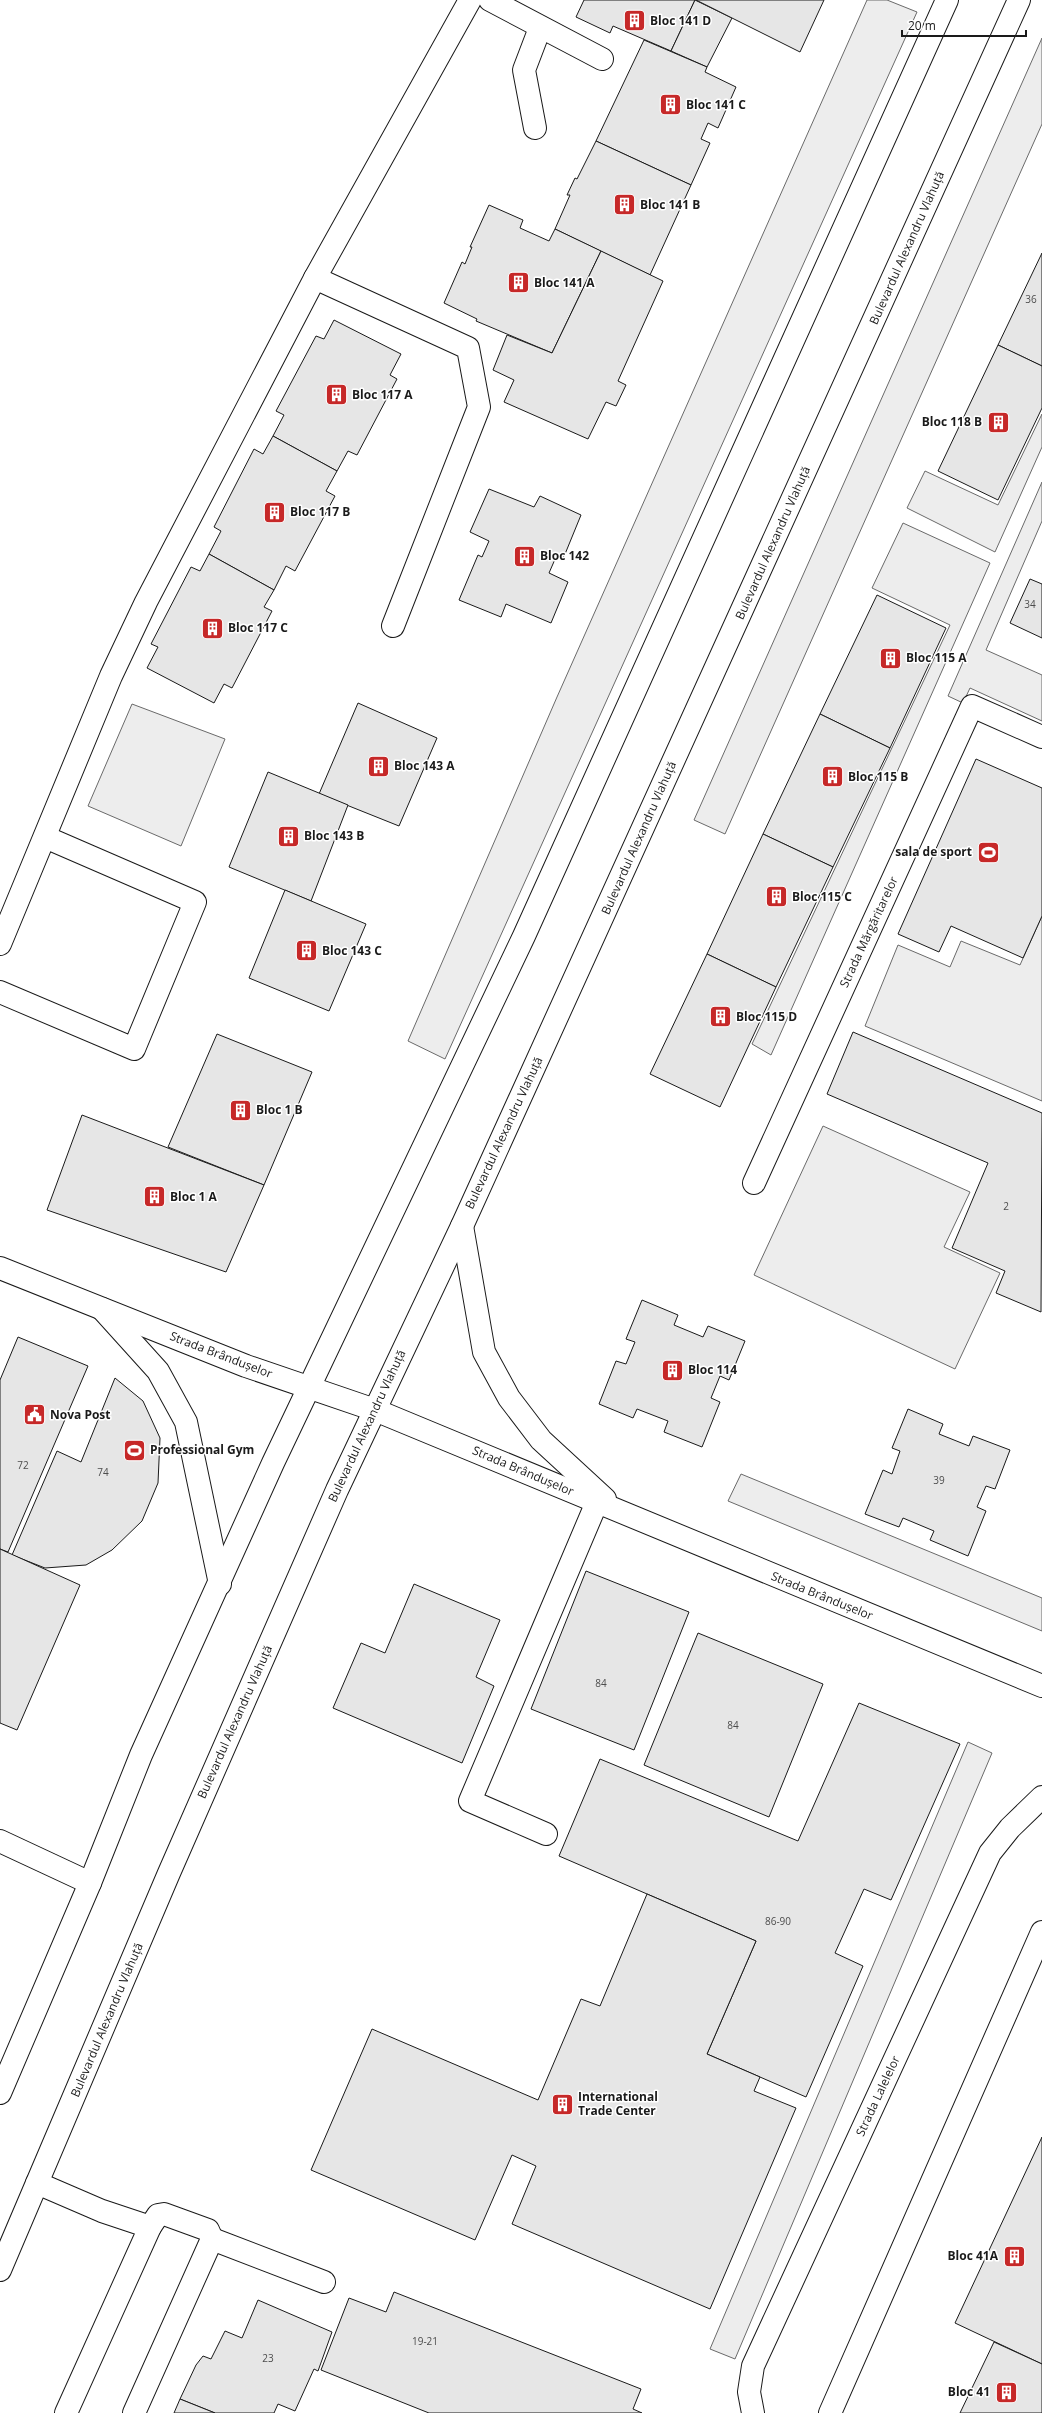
<svg xmlns="http://www.w3.org/2000/svg" width="1042" height="2413" font-family="'Open Sans',sans-serif">
  <style>
    .built { fill: #ededed; stroke: #6a6a6a }
    .building { fill: #e6e6e6; stroke: #1a1a1a }
    .lines { fill: none; stroke-linecap: round; stroke-linejoin: round }
    .minor-casing { stroke: #1a1a1a; stroke-width: 24 }
    .major-casing { stroke: #1a1a1a; stroke-width: 24 }
    .minor { stroke: #fff; stroke-width: 22 }
    .major { stroke: #fff; stroke-width: 22 }
    .labels { text-anchor: middle; stroke-width: 3; stroke-linejoin: round; paint-order: stroke }
    .number-label { font-size: 10px; fill: #4d4d4d }
    .poi-label { font-size: 12px; font-weight: bold; fill: #1a1a1a; stroke: #fff; text-anchor: start }
    .street-label { font-size: 12px; fill: #1a1a1a; stroke: #fff }
  </style>
  <rect width="100%" height="100%" fill="#fff"/>
  <!-- built -->
  <g class="built">
    <polygon points="867,0 887,0 917,12 445,1059 408,1041 557,697"/>
    <polygon points="1042,38 1042,124 725,834 694,820"/>
    <polygon points="1042,414 1042,447 995,552 907,508 925,471 998,505"/>
    <polygon points="1042,482 1042,521 986,650 1042,675 1042,721 970,688 963,703 948,696"/>
    <polygon points="903,523 990,563 771,1055 752,1044 950,625 872,588"/>
    <polygon points="132,704 225,739 181,846 88,806"/>
    <polygon points="1042,916 1042,1101 865,1026 898,945 950,967 961,941 1020,965"/>
    <polygon points="823,1126 970,1192 944,1247 1000,1273 955,1369 754,1275"/>
    <polygon points="741,1474 1042,1598 1042,1631 728,1501"/>
    <polygon points="968,1742 992,1753 735,2359 710,2349"/>
  </g>
  <!-- building -->
  <g class="building">
    <polygon points="584,0 695,0 671,51 613,26 610,33 576,17"/>
    <polygon points="695,0 732,18 707,67 671,51"/>
    <polygon points="696,0 824,0 800,52"/>
    <polygon points="644,40 707,67 705,72 736,87 718,128 708,123 701,139 710,143 691,185 596,141"/>
    <polygon points="596,141 691,185 650,275 555,229 570,195 567,195 575,178 577,179"/>
    <polygon points="489,205 523,220 520,228 549,241 555,229 601,251 552,353 476,321 477,319 444,303 462,262 465,264 472,247 470,247"/>
    <polygon points="601,251 663,281 618,381 626,385 616,406 606,402 588,439 504,402 514,380 493,370 507,335 552,353"/>
    <polygon points="1042,253 1042,366 998,345"/>
    <polygon points="334,320 401,354 390,375 397,379 357,455 348,451 337,471 273,436 284,415 276,411 316,336 324,339"/>
    <polygon points="998,345 1042,366 1042,408 998,500 938,471"/>
    <polygon points="273,436 337,471 326,491 335,496 295,571 286,566 274,590 209,554 221,531 214,527 254,449 263,454"/>
    <polygon points="489,489 534,507 540,496 581,515 563,559 556,557 549,573 568,582 551,623 506,604 501,617 459,600 478,555 482,557 489,541 470,532"/>
    <polygon points="209,554 274,590 264,607 272,611 232,688 224,684 214,703 147,668 158,647 151,644 191,567 200,571"/>
    <polygon points="1030,579 1042,584 1042,638 1010,623"/>
    <polygon points="877,595 946,628 890,748 820,714"/>
    <polygon points="358,703 437,738 399,826 319,794"/>
    <polygon points="820,714 890,748 833,867 763,834"/>
    <polygon points="976,759 1042,788 1042,916 1023,958 951,926 939,952 898,934"/>
    <polygon points="268,772 348,805 311,901 229,867"/>
    <polygon points="763,834 833,867 776,987 707,954"/>
    <polygon points="285,890 366,924 329,1011 249,978"/>
    <polygon points="707,954 776,987 720,1107 650,1074"/>
    <polygon points="853,1032 1042,1113 1041,1312 996,1293 1005,1271 952,1248 988,1163 827,1094"/>
    <polygon points="217,1034 312,1072 264,1185 168,1147"/>
    <polygon points="82,1115 264,1185 226,1272 47,1210"/>
    <polygon points="642,1300 678,1315 674,1325 703,1337 708,1326 745,1341 729,1380 720,1376 711,1398 720,1402 702,1447 664,1432 668,1421 637,1409 633,1418 599,1404 616,1361 626,1364 635,1342 626,1339"/>
    <polygon points="18,1337 88,1366 8,1552 0,1549 0,1380"/>
    <polygon points="115,1378 143,1401 160,1438 158,1483 142,1521 112,1550 86,1565 45,1568 12,1555 57,1451 81,1462"/>
    <polygon points="908,1409 943,1424 939,1434 969,1446 973,1436 1010,1450 995,1489 986,1486 977,1507 986,1511 968,1556 930,1540 934,1531 903,1518 899,1527 865,1514 883,1470 892,1474 900,1451 892,1448"/>
    <polygon points="0,1549 80,1585 17,1730 0,1723"/>
    <polygon points="586,1571 689,1612 634,1750 531,1709"/>
    <polygon points="414,1584 500,1620 476,1677 494,1686 462,1763 333,1708 361,1643 385,1653"/>
    <polygon points="698,1633 823,1684 769,1817 644,1765"/>
    <polygon points="859,1703 960,1744 891,1900 864,1889 835,1953 863,1966 806,2097 707,2054 756,1941 559,1856 600,1759 798,1841"/>
    <polygon points="647,1894 756,1941 707,2054 760,2077 754,2091 796,2108 710,2309 512,2224 536,2166 512,2155 475,2240 311,2170 372,2029 538,2100 581,1999 600,2006"/>
    <polygon points="1042,2137 1042,2364 955,2323"/>
    <polygon points="394,2292 641,2389 633,2409 642,2413 429,2413 321,2370 349,2298 386,2312"/>
    <polygon points="258,2300 332,2332 318,2371 314,2369 295,2411 278,2404 274,2413 215,2413 180,2399 196,2365 203,2356 211,2359 225,2331 242,2338"/>
    <polygon points="994,2342 1042,2364 1042,2413 960,2413"/>
    <polygon points="180,2399 215,2413 174,2413"/>
  </g>
  <g class="lines">
    <defs>
      <g id="minor">
        <polyline points="490,0 602,59"/>
        <polyline points="535,128 524,70 540,28"/>
        <polyline points="315,278 468,348 479,407 393,626"/>
        <polyline points="0,944 111,676 146,602 315,278 470,0"/>
        <polyline points="0,992 134,1049 195,902 45,837"/>
        <polyline points="754,1183 972,706 1042,737"/>
        <polyline points="462,1226 484,1352 509,1398 541,1440 605,1499"/>
        <polyline points="0,1268 246,1366 375,1410 1042,1686"/>
        <polyline points="546,1834 470,1801 597,1502"/>
        <polyline points="0,1841 90,1883"/>
        <polyline points="37,2183 102,2211 150,2227 66,2413"/>
        <polyline points="212,2239 324,2282"/>
        <polyline points="134,2413 212,2239 208,2230 164,2214 158,2215 150,2227"/>
        <polyline points="753,2413 749,2392 753,2366 990,1853 1010,1828 1042,1797"/>
        <polyline points="830,2413 1042,1932"/>
      </g>
      <g id="major">
        <polyline points="102,1309 158,1371 186,1422 220,1584"/>
        <polyline points="0,2093 90,1883 141,1755 273,1463 524,936 947,0"/>
        <polyline points="0,2270 169,1873 337,1490 462,1226 1019,0"/>
      </g>
    </defs>
    <!-- minor casing -->
    <use href="#minor" class="minor-casing"/>
    <!-- major casing -->
    <use href="#major" class="major-casing"/>
    <!-- minor -->
    <use href="#minor" class="minor"/>
    <!-- major -->
    <use href="#major" class="major"/>
  </g>
  <!-- icons -->
  <defs>
    <symbol id="building-square" viewBox="-11 -11 22 22"><rect x="-9" y="-9" width="18" height="18" rx="4" fill="#c62828" stroke="#fff"/><path d="M-4-6H4V6H1V3H-1V6H-4ZM-2.5-4.3h1.7v1.8h-1.7ZM.8-4.3h1.7v1.8H.8ZM-2.5-1h1.7V.8h-1.7ZM.8-1h1.7V.8H.8Z" fill="#fff"/></symbol>
    <symbol id="stadium-square" viewBox="-11 -11 22 22"><rect x="-9" y="-9" width="18" height="18" rx="4" fill="#c62828" stroke="#fff"/><path d="M0-5a6.5 5 0 1 0 0 10a6.5 5 0 1 0 0-10ZM-3.5-1.8h7v3.6h-7Z" fill="#fff"/></symbol>
    <symbol id="civic-square" viewBox="-11 -11 22 22"><rect x="-9" y="-9" width="18" height="18" rx="4" fill="#c62828" stroke="#fff"/><path d="M-.6-6.5H3V-4.5H.6V-3L4-1V1h2V6H-6V1h2V-1L-.6-3ZM-1.2 2.5V6h2.4V2.5Z" fill="#fff"/></symbol>
  </defs>
  <g fill-rule="evenodd">
    <use href="#building-square" x="622" y="8" width="25" height="25"/>
    <use href="#building-square" x="658" y="92" width="25" height="25"/>
    <use href="#building-square" x="612" y="192" width="25" height="25"/>
    <use href="#building-square" x="506" y="270" width="25" height="25"/>
    <use href="#building-square" x="324" y="382" width="25" height="25"/>
    <use href="#building-square" x="986" y="410" width="25" height="25"/>
    <use href="#building-square" x="262" y="500" width="25" height="25"/>
    <use href="#building-square" x="512" y="544" width="25" height="25"/>
    <use href="#building-square" x="200" y="616" width="25" height="25"/>
    <use href="#building-square" x="878" y="646" width="25" height="25"/>
    <use href="#building-square" x="366" y="754" width="25" height="25"/>
    <use href="#building-square" x="820" y="764" width="25" height="25"/>
    <use href="#building-square" x="276" y="824" width="25" height="25"/>
    <use href="#stadium-square" x="976" y="840" width="25" height="25"/>
    <use href="#building-square" x="764" y="884" width="25" height="25"/>
    <use href="#building-square" x="294" y="938" width="25" height="25"/>
    <use href="#building-square" x="708" y="1004" width="25" height="25"/>
    <use href="#building-square" x="228" y="1098" width="25" height="25"/>
    <use href="#building-square" x="142" y="1184" width="25" height="25"/>
    <use href="#building-square" x="660" y="1358" width="25" height="25"/>
    <use href="#civic-square" x="22" y="1402" width="25" height="25"/>
    <use href="#stadium-square" x="122" y="1438" width="25" height="25"/>
    <use href="#building-square" x="550" y="2092" width="25" height="25"/>
    <use href="#building-square" x="1002" y="2244" width="25" height="25"/>
    <use href="#building-square" x="994" y="2380" width="25" height="25"/>
  </g>
  <g class="labels">
    <!-- number labels -->
    <g class="number-label">
      <text x="1031" y="303">36</text>
      <text x="1030" y="608">34</text>
      <text x="1006" y="1210">2</text>
      <text x="23" y="1469">72</text>
      <text x="103" y="1476">74</text>
      <text x="939" y="1484">39</text>
      <text x="601" y="1687">84</text>
      <text x="733" y="1729">84</text>
      <text x="778" y="1925">86-90</text>
      <text x="425" y="2345">19-21</text>
      <text x="268" y="2362">23</text>
    </g>
    <!-- poi labels -->
    <g class="poi-label">
      <text x="650" y="25">Bloc 141 D</text>
      <text x="686" y="109">Bloc 141 C</text>
      <text x="640" y="209">Bloc 141 B</text>
      <text x="534" y="287">Bloc 141 A</text>
      <text x="352" y="399">Bloc 117 A</text>
      <text x="982" y="426" text-anchor="end">Bloc 118 B</text>
      <text x="290" y="516">Bloc 117 B</text>
      <text x="540" y="560">Bloc 142</text>
      <text x="228" y="632">Bloc 117 C</text>
      <text x="906" y="662">Bloc 115 A</text>
      <text x="394" y="770">Bloc 143 A</text>
      <text x="848" y="781">Bloc 115 B</text>
      <text x="304" y="840">Bloc 143 B</text>
      <text x="972" y="856" text-anchor="end">sala de sport</text>
      <text x="792" y="901">Bloc 115 C</text>
      <text x="322" y="955">Bloc 143 C</text>
      <text x="736" y="1021">Bloc 115 D</text>
      <text x="256" y="1114">Bloc 1 B</text>
      <text x="170" y="1201">Bloc 1 A</text>
      <text x="688" y="1374">Bloc 114</text>
      <text x="50" y="1419">Nova Post</text>
      <text x="150" y="1454">Professional Gym</text>
      <text x="578" y="2101">International<tspan x="578" dy="14">Trade Center</tspan></text>
      <text x="998" y="2260" text-anchor="end">Bloc 41A</text>
      <text x="990" y="2396" text-anchor="end">Bloc 41</text>
    </g>
    <!-- street labels -->
    <g class="street-label">
      <text transform="translate(907 248) rotate(-66)" y="4">Bulevardul Alexandru Vlahuță</text>
      <text transform="translate(773 543) rotate(-66)" y="4">Bulevardul Alexandru Vlahuță</text>
      <text transform="translate(639 838) rotate(-66)" y="4">Bulevardul Alexandru Vlahuță</text>
      <text transform="translate(869 932) rotate(-65)" y="4">Strada Mărgăritarelor</text>
      <text transform="translate(504 1133) rotate(-65)" y="4">Bulevardul Alexandru Vlahuță</text>
      <text transform="translate(221 1355) rotate(21)" y="4">Strada Brândușelor</text>
      <text transform="translate(367 1426) rotate(-65)" y="4">Bulevardul Alexandru Vlahuță</text>
      <text transform="translate(523 1471) rotate(23)" y="4">Strada Brândușelor</text>
      <text transform="translate(822 1596) rotate(22)" y="4">Strada Brândușelor</text>
      <text transform="translate(235 1722) rotate(-66)" y="4">Bulevardul Alexandru Vlahuță</text>
      <text transform="translate(107 2020) rotate(-67)" y="4">Bulevardul Alexandru Vlahuță</text>
      <text transform="translate(878 2096) rotate(-65)" y="4">Strada Lalelelor</text>
    </g>
  </g>
  <!-- scale -->
  <path d="M902 30v6h124v-6" fill="none" stroke="#1a1a1a" stroke-width="2"/>
  <text x="908" y="30" font-size="12" fill="#1a1a1a" stroke="#ffffff" stroke-width="3" paint-order="stroke">20 m</text>
</svg>
